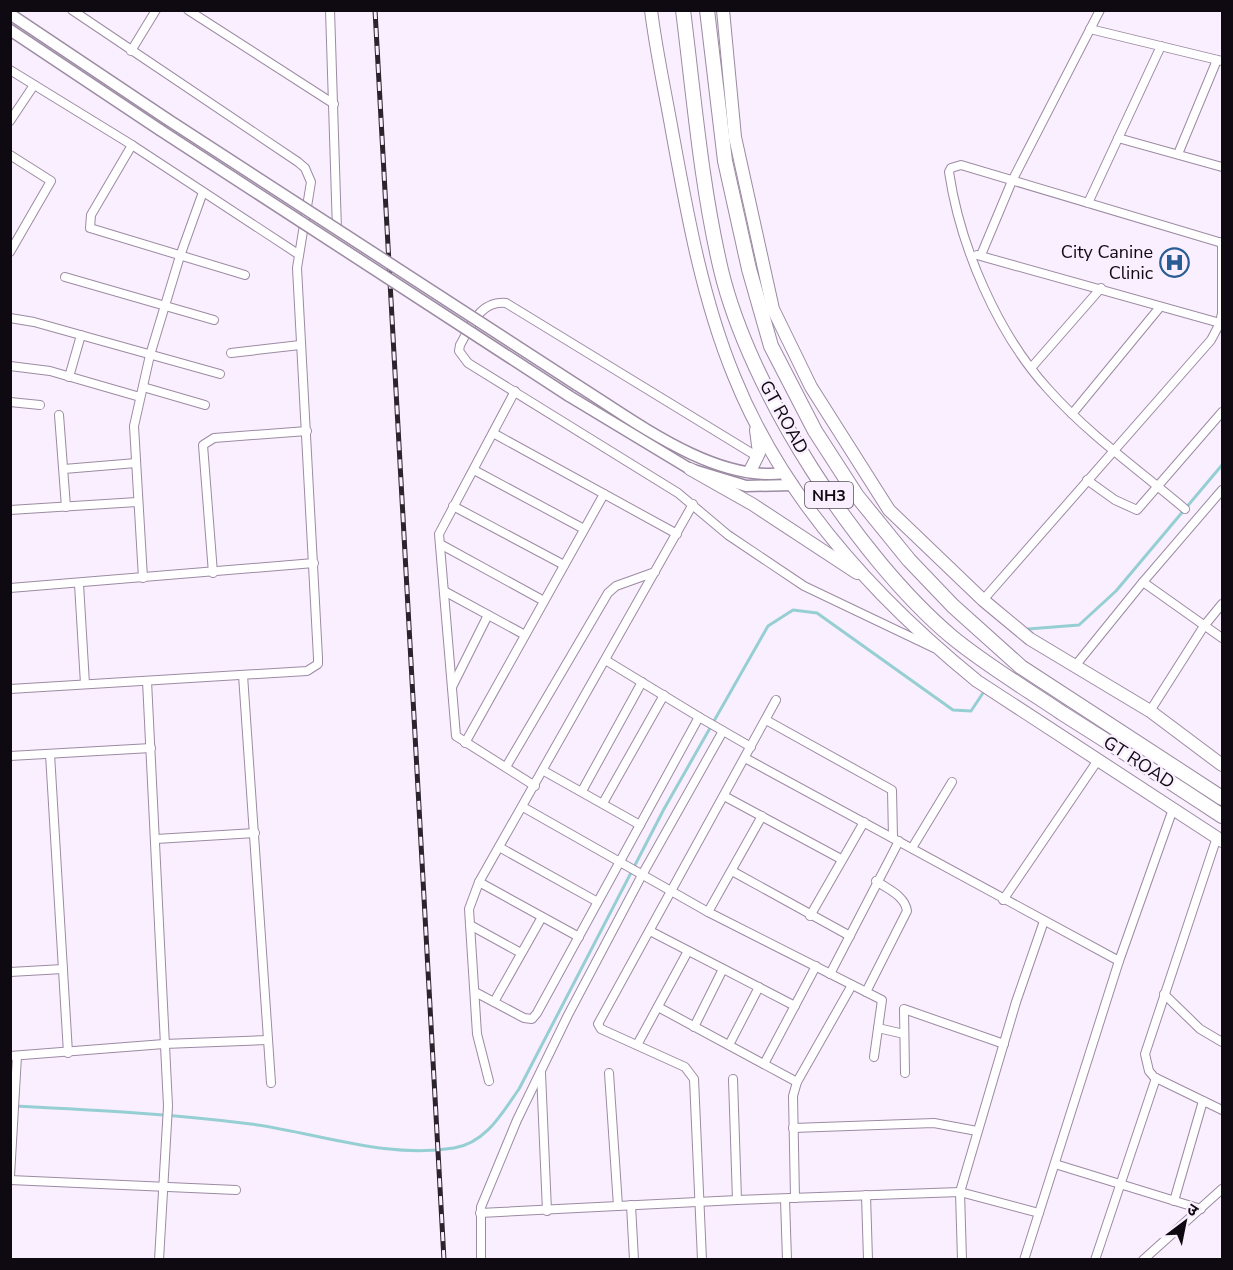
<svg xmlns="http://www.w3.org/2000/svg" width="1233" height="1270" font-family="'Nunito Sans','Noto Sans Devanagari',sans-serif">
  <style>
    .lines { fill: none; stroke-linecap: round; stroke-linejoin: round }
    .stream { stroke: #96cfd3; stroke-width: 3 }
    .minor-casing { stroke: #9c8ba3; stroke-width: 10 }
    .tertiary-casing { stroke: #9c8ba3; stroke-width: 13 }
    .secondary-casing { stroke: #9c8ba3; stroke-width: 14 }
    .trunk-casing { stroke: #9c8ba3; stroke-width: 16 }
    .minor { stroke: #fff; stroke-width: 8 }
    .tertiary { stroke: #fff; stroke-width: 10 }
    .secondary { stroke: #fff; stroke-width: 12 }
    .trunk { stroke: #fff; stroke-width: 14 }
    .rail-casing { stroke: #2b242d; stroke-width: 5 }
    .rail { stroke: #faeffe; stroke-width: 3; stroke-dasharray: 9; stroke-linecap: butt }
    .tertiary-bridge-casing { stroke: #9c8ba3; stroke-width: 13; stroke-linecap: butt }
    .tertiary-bridge { stroke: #fff; stroke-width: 10 }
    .labels { text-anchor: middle; stroke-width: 5; stroke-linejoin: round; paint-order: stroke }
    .shield { fill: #faeffe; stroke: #564e58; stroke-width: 1.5 }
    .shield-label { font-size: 16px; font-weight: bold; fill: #0f0911 }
    .poi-label { font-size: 18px; fill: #0f0911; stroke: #faeffe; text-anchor: end }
    .street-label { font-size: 18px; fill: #0f0911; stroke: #faeffe }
  </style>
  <rect width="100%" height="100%" fill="#faeffe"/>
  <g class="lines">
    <!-- stream -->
    <g class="stream">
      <polyline points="1028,629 1079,625 1116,591 1222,465"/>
      <path d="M15,1106c79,4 158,8 236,18 68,9 134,35 203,24 32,-5 48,-35 65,-59l145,-280 104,-183 25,-16 24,3 136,97 18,1 12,-18"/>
    </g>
    <defs>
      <g id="minor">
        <polyline points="188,10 334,104"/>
        <polyline points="330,10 337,230"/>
        <polyline points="1090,29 1222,61"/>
        <polyline points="131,51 156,10"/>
        <polyline points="10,70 132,145 298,254"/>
        <polyline points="10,121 34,85"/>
        <polyline points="1118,138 1222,167"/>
        <polyline points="132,145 91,215 90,228 245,275"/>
        <polyline points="1178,154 1217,60"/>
        <polyline points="10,155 51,181 10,252"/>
        <polyline points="1088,203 1161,46"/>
        <polyline points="977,255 1220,323"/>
        <polyline points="981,255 1012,181 1100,10"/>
        <polyline points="65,277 214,320"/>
        <polyline points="10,318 34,322 220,374"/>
        <polyline points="231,353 300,345"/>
        <polyline points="10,366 50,371 140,397"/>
        <polyline points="1031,368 1101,288"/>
        <polyline points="69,377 81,335"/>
        <polyline points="143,387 205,405"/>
        <polyline points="515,391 439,534 456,736 535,786"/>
        <polyline points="10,402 40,405"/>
        <polyline points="1072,414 1160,307"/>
        <polyline points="59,415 66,507"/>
        <polyline points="493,433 677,534"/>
        <path d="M758,457l-252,-154c-26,-3 -35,23 -46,42l-1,6 9,12 210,130 50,42 76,51 130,62"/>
        <polyline points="64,469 136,463"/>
        <polyline points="474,470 584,529"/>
        <polyline points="1087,480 1115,500 1137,510 1222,412"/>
        <polyline points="453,506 564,565"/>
        <path d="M1185,509c-46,-39 -97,-75 -137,-120 -51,-56 -88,-143 -99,-217l2,-4 10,-3 261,78"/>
        <polyline points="10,510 137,502"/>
        <polyline points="440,544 544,601"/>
        <polyline points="213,573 203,445 214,438 307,431"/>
        <polyline points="143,578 134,426 150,355 180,256 203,192"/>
        <polyline points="1143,582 1222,638"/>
        <polyline points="79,584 85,684"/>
        <polyline points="10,588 314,563"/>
        <polyline points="444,591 525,635"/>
        <polyline points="983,600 1211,340 1220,323 1222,313 1222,242"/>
        <polyline points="1075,666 1143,582 1222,490"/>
        <polyline points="243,675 271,1083"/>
        <polyline points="147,681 168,1106 159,1260"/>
        <polyline points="452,687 488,615"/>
        <polyline points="10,689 307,671 318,664 318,658 297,268 311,182 305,168 298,162 72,10"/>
        <polyline points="1150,711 1204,626 1222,604"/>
        <polyline points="699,717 751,747"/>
        <polyline points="766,720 892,790 893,838"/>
        <polyline points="465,743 604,494"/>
        <polyline points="50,754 68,1053"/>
        <polyline points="10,756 151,748"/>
        <polyline points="745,758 1119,961"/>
        <polyline points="506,767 608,593 616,586 655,572"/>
        <polyline points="544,771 640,825"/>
        <polyline points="582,791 642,682"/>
        <polyline points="724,796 841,859"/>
        <polyline points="603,803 664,695"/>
        <polyline points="523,807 708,912 882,1000 874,1057"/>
        <polyline points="1217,837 1145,1054 1149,1071 1154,1077 1222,1110"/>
        <polyline points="156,839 255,833"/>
        <polyline points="499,847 596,901"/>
        <polyline points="912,848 952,782"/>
        <polyline points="732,871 850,936"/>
        <polyline points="479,882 579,937"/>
        <polyline points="1003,900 1098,760"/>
        <polyline points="708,912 762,816"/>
        <polyline points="810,916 864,822"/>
        <polyline points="470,925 521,953"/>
        <polyline points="650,931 795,1006"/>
        <polyline points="10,972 63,969"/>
        <polyline points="830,974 899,841"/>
        <polyline points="475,992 524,1018 532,1019 537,1013 699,717 607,661"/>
        <path d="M866,992l41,-81c-2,-15 -19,-22 -31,-30"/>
        <polyline points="1164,994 1200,1029 1222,1042"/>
        <polyline points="494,1002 542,917"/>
        <polyline points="658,1007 797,1082"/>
        <polyline points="694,1027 723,969"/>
        <polyline points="878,1028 904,1034"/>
        <polyline points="637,1045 688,951"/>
        <polyline points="729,1045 759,987"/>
        <polyline points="10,1056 164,1044 267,1040"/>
        <polyline points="764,1064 816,966"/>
        <polyline points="541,1073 547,1211"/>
        <polyline points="609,1073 618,1206"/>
        <polyline points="905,1073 904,1009 1004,1044"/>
        <polyline points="733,1079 737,1200"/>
        <polyline points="489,1081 477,1034 469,909 479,882 693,504"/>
        <polyline points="793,1128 934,1123 977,1131"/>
        <polyline points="1055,1164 1201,1209"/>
        <polyline points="10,1176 17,1056"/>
        <polyline points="10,1180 236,1190"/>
        <polyline points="866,1195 868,1260"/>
        <polyline points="795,1198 793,1096 797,1082 852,985"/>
        <polyline points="785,1199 787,1260"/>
        <polyline points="1174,1201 1203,1101"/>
        <polyline points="631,1205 634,1260"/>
        <polyline points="480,1213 737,1200 960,1192 1039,1213"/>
        <polyline points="481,1260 481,1207 517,1120 568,1015 642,875 723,731"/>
        <polyline points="702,1260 694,1079 685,1067 601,1029 598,1024 776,700"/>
        <polyline points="962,1260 960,1192 1016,1002 1044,921"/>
        <polyline points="1024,1260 1119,961 1173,809"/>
        <polyline points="1095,1260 1156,1078"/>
        <polyline points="1143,1260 1222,1189"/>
      </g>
      <g id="tertiary">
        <polyline points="10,14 167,119"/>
        <polyline points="10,30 160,130"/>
        <path d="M577,385c56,35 137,98 207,88"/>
        <polyline points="569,396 690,469 746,486 793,485"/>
      </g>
      <g id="secondary">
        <path d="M651,10c5,41 14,81 21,121 15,82 30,167 62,245 49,122 142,223 243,305l245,160"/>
        <polyline points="723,10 735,137 773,309 811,387 889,510 983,600 1030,639 1150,711 1222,765"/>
        <polyline points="690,469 752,504 857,573"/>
        <polyline points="750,471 759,453 756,430"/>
      </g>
      <g id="trunk">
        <path d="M683,10c11,87 18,175 38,260 29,121 136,287 231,367 34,28 73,51 110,76 54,34 107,68 160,103"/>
        <polyline points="707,10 725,161 749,269 771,346 815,431 857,496 909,560 953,606 1021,667 1222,798"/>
      </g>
    </defs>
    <!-- minor casing -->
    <use href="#minor" class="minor-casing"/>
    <!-- tertiary casing -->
    <use href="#tertiary" class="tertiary-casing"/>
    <!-- secondary casing -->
    <use href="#secondary" class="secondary-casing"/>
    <!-- trunk casing -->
    <use href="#trunk" class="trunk-casing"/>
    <!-- minor -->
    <use href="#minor" class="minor"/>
    <!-- tertiary -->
    <use href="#tertiary" class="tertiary"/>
    <!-- secondary -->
    <use href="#secondary" class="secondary"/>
    <!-- trunk -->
    <use href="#trunk" class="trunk"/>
    <defs>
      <polyline id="rail" points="375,10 444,1260"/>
    </defs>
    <!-- rail casing -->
    <use href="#rail" class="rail-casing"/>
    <!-- rail -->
    <use href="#rail" class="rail"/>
    <defs>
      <g id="tertiary-bridge">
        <polyline points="167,119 577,385"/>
        <polyline points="160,130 569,396"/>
      </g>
    </defs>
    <!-- tertiary-bridge casing -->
    <use href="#tertiary-bridge" class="tertiary-bridge-casing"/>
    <!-- tertiary-bridge -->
    <use href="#tertiary-bridge" class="tertiary-bridge"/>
  </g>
  <!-- icons -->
  <defs>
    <symbol id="hospital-ring" viewBox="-11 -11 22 22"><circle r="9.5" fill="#faeffe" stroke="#275c94" stroke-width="1.5"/><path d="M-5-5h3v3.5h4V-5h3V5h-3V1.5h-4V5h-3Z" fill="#275c94"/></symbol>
  </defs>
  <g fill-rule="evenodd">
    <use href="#hospital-ring" x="1158" y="246" width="33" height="33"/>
  </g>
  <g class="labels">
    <!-- shield labels -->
    <rect class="shield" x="805" y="482" width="48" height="26" rx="4.5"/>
    <g class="shield-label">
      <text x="829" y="501">NH3</text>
    </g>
    <!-- poi labels -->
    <g class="poi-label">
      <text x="1153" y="258">City Canine<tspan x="1153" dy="21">Clinic</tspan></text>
    </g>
    <!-- street labels -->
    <g class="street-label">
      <text transform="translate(784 417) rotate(61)" y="6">GT ROAD</text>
      <text transform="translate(1139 762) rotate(33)" y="6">GT ROAD</text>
    </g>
  </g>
  <!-- border -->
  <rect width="1233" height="1270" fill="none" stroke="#0f0911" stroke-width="24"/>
  <!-- north arrow -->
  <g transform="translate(1185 1222) rotate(32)" stroke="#faeffe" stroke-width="4.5" paint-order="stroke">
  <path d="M0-4.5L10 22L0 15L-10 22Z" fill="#0f0911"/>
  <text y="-9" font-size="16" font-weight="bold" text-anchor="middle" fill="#0f0911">उ</text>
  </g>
</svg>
